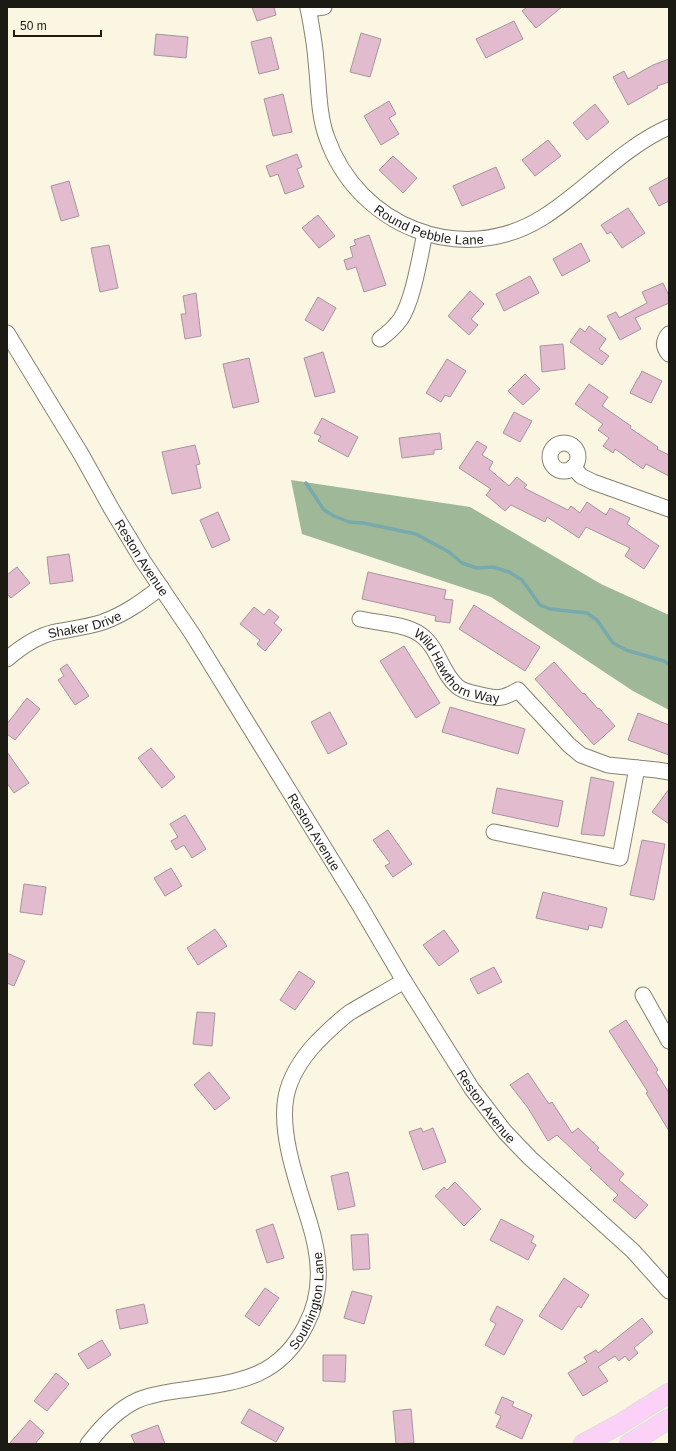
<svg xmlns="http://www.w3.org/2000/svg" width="676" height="1451" font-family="Helvetica,sans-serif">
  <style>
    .forest { fill: #9fb898 }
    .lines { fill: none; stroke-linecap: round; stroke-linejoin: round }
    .stream { stroke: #78a9ac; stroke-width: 3.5 }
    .building { fill: #e2bbcf; stroke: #a7949e }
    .minor-casing { stroke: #858270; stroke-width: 17 }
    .major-casing { stroke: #dfdfde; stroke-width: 21 }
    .minor { stroke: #fff; stroke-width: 15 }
    .major { stroke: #fbd1f8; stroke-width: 19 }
    .labels { text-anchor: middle; stroke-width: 3; stroke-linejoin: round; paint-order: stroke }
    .street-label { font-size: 13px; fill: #1b1a13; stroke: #faf6e2 }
  </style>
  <rect width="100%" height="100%" fill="#faf6e2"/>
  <!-- forest -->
  <polygon class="forest" points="291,480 470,507 601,584 669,615 669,710 633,691 491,597 302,534"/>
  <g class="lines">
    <!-- stream -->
    <polyline class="stream" points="306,483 324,510 334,516 349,522 363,523 416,534 449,552 462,563 477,568 493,567 509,572 522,580 540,605 550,609 587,613 597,620 613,643 626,650 664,661 669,664"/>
  </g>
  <!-- building -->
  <g class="building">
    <polygon points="252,7 274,7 276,15 257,21"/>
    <polygon points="527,7 562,7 536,28 522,11"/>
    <polygon points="514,21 523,39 486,58 476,39"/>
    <polygon points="361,33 381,39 370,77 350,72"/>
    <polygon points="156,34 188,37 186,58 154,55"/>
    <polygon points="271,37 279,69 259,74 251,42"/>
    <polygon points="669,59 669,82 657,86 658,88 628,105 613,77 624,71 628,79 653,65"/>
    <polygon points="283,94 292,132 273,136 264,99"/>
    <polygon points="389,101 396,114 389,118 399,134 381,145 364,116"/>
    <polygon points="595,104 609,122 587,140 573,123"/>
    <polygon points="548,140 561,156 535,176 522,160"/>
    <polygon points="297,154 302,167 297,169 304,187 285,194 278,174 270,177 266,166"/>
    <polygon points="393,156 417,178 403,193 379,170"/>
    <polygon points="496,167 505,188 462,206 453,186"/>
    <polygon points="669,177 669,201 659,206 649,188"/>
    <polygon points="69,181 79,216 61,221 51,186"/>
    <polygon points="628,208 645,233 622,248 611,232 607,234 601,225"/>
    <polygon points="318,215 335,236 319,248 302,228"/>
    <polygon points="369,235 386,285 364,292 356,267 347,270 344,260 353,257 350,247 356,245 354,240"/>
    <polygon points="581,243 590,261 562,276 553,259"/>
    <polygon points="109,245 118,288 100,292 91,248"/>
    <polygon points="530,276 539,293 504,311 496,294"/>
    <polygon points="663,283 669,296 669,303 635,318 641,329 620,340 607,316 616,312 619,318 647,303 642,292"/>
    <polygon points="470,291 484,304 471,319 478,325 469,335 448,316"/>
    <polygon points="196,293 201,336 185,339 181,314 186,314 183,296"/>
    <polygon points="318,297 336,308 323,331 305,320"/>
    <polygon points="589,326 606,339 599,349 609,356 602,365 570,342 580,328 585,332"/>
    <polygon points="563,344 565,369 542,372 540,346"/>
    <polygon points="323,352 335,392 315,397 304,358"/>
    <polygon points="249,358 259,402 233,408 223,364"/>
    <polygon points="447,359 466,371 450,397 445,395 441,402 426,393"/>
    <polygon points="642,371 662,381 651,403 630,393 638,378 639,378 639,377"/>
    <polygon points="525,374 540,389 523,405 508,391"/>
    <polygon points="589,384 608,397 602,406 631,426 630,428 658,447 657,449 669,455 669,476 646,464 643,469 615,449 613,453 603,446 609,438 598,430 603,424 575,404"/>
    <polygon points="514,412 532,421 520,442 503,433"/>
    <polygon points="322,418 358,437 348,457 318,441 321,436 314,433"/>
    <polygon points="440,433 442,449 434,450 434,454 402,458 399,438"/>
    <polygon points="477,441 487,447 482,455 493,462 489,469 509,486 517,477 527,485 524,488 568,510 571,506 580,513 587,502 606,515 610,508 630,518 627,524 659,546 644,569 625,556 630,548 586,527 579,538 547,517 545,522 511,505 505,511 486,495 491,489 459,468"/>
    <polygon points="195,445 200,464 196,465 201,488 172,494 162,452"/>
    <polygon points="218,512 230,540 212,548 200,520"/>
    <polygon points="69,554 73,581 50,584 47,557"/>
    <polygon points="17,567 30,583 11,598 7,594 7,575"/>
    <polygon points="368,572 446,590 444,599 453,600 450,623 435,621 436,616 362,599"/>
    <polygon points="474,605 540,647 525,671 459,629"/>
    <polygon points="254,607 264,615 269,609 279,617 274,623 282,630 265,651 257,644 260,640 240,624"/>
    <polygon points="404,646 440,703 416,718 380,661"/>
    <polygon points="554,662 583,694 584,693 598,709 599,708 615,726 594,745 535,679"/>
    <polygon points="67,664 89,696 75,705 58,680 64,676 60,669"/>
    <polygon points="27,698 40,709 15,740 7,734 7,724"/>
    <polygon points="450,707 525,729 518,754 442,732"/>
    <polygon points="330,712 347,744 328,754 311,722"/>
    <polygon points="638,713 669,725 669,755 628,740"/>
    <polygon points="151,748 175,777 162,788 138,758"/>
    <polygon points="7,752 29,783 14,793 7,783"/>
    <polygon points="591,777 614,782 604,836 581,834"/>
    <polygon points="497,788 563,801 558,827 492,813"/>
    <polygon points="669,789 669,824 652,812"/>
    <polygon points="185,815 206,849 192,858 184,845 176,850 171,841 178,837 170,824"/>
    <polygon points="388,830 412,864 393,877 385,866 390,863 373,840"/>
    <polygon points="642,840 665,844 654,900 630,895"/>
    <polygon points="171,868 182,886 165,896 154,878"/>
    <polygon points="24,884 46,887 42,915 20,912"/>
    <polygon points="543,892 607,908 602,928 589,925 588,930 536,918"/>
    <polygon points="215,929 227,946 198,965 187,948"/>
    <polygon points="444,930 459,951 439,966 423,945"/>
    <polygon points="7,953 25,961 14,986 7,983"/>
    <polygon points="494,967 502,982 478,994 470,979"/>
    <polygon points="299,971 315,982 295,1010 280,1000"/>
    <polygon points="197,1012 215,1013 212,1046 193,1044"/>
    <polygon points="626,1020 658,1070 656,1072 669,1093 669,1131 646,1093 648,1092 609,1031"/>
    <polygon points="209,1072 230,1098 215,1110 194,1085"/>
    <polygon points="528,1073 549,1104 552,1102 572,1133 578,1128 599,1148 597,1150 624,1174 619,1180 648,1205 635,1219 613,1200 618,1195 590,1169 592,1168 557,1135 548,1141 528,1108 510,1085"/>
    <polygon points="421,1128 423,1132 433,1128 446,1162 423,1170 409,1132"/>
    <polygon points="348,1172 355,1206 338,1210 331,1176"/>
    <polygon points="455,1182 481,1209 464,1226 435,1196 444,1187 447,1190"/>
    <polygon points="501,1219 534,1236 531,1242 536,1245 528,1260 490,1240"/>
    <polygon points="273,1224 284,1258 267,1263 256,1230"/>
    <polygon points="368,1234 370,1269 353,1270 351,1235"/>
    <polygon points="564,1278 589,1295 581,1308 578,1306 562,1330 539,1316"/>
    <polygon points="265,1288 279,1298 259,1326 245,1316"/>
    <polygon points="352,1291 372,1296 364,1324 344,1318"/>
    <polygon points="144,1304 148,1323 120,1329 116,1310"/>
    <polygon points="497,1306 523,1320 504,1355 485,1345 496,1324 490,1320"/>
    <polygon points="642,1318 653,1332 634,1348 638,1353 629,1361 625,1356 619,1361 615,1356 598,1367 608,1381 583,1396 568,1373 587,1362 584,1357 596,1350 598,1353"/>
    <polygon points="102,1340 111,1355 88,1369 78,1354"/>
    <polygon points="323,1355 346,1355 345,1382 323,1381"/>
    <polygon points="56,1373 69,1384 47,1411 34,1401"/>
    <polygon points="502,1397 514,1402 512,1406 532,1415 522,1439 496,1427 501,1416 495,1413"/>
    <polygon points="249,1409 284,1428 276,1442 241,1423"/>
    <polygon points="411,1409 414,1443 396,1444 393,1411"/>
    <polygon points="30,1420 44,1433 35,1444 9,1444"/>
    <polygon points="158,1425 165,1444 135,1444 131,1435"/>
  </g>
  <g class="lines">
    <defs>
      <g id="minor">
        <path id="s1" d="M308,7c3,18 7,36 8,54 3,25 2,53 11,77 31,88 134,130 215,80 44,-27 79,-70 127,-91"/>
        <polyline points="308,9 324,7"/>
        <path id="s2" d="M7,333l74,121 30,54 32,53 50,74 167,271 44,75 68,108 33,43 25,26 103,93 36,40"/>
        <path d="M669,334c-6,7 -6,13 0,20"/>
        <path d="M380,339c7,-5 14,-11 20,-19 13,-18 20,-64 25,-87"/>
        <circle cx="564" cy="457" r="14"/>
        <polyline points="573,467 581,476 593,482 669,509"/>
        <path id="s3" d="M360,619c18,4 46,5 61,16 18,13 20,38 37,52 6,5 15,6 23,8 17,4 22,4 37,-5l51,55 12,10 27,10 49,5 12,2"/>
        <path id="s4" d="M7,659c14,-12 30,-23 48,-27 16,-3 33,-5 48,-10 22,-8 40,-21 58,-35"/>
        <polyline points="494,832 620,858 637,768"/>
        <polyline points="643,995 669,1041"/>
        <path id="s5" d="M88,1444c13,-17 30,-35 50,-44 14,-6 30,-8 45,-10 55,-8 96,-11 123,-65 18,-34 14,-69 3,-104 -11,-36 -30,-87 -23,-124 4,-21 16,-39 31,-55 10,-10 20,-20 32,-29 18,-11 37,-21 55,-32"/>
      </g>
      <g id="major">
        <polyline points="583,1444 620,1424 669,1393"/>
        <polyline points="629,1444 669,1419"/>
      </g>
    </defs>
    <!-- minor casing -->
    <use href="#minor" class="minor-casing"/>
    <!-- major casing -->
    <use href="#major" class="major-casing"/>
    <!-- minor -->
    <use href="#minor" class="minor"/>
    <!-- major -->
    <use href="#major" class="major"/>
  </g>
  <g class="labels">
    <!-- street labels -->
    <g class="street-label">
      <text dy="5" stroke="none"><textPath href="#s1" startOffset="276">Round Pebble Lane</textPath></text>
      <text dy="5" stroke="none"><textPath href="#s2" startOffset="262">Reston Avenue</textPath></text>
      <text dy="5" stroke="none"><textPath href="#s4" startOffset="86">Shaker Drive</textPath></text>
      <text dy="5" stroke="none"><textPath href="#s3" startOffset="114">Wild Hawthorn Way</textPath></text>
      <text dy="5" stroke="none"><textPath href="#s2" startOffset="586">Reston Avenue</textPath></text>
      <text dy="5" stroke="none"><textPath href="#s2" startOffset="910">Reston Avenue</textPath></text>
      <text dy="5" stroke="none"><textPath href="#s5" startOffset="284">Southington Lane</textPath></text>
    </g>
  </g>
  <!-- border -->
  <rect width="676" height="1451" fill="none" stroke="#1b1a13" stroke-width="16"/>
  <!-- scale -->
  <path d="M14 30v6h87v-6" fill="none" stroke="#1b1a13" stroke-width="2"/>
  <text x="20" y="30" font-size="12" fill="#1b1a13" stroke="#faf6e2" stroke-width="3" paint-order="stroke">50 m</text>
</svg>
